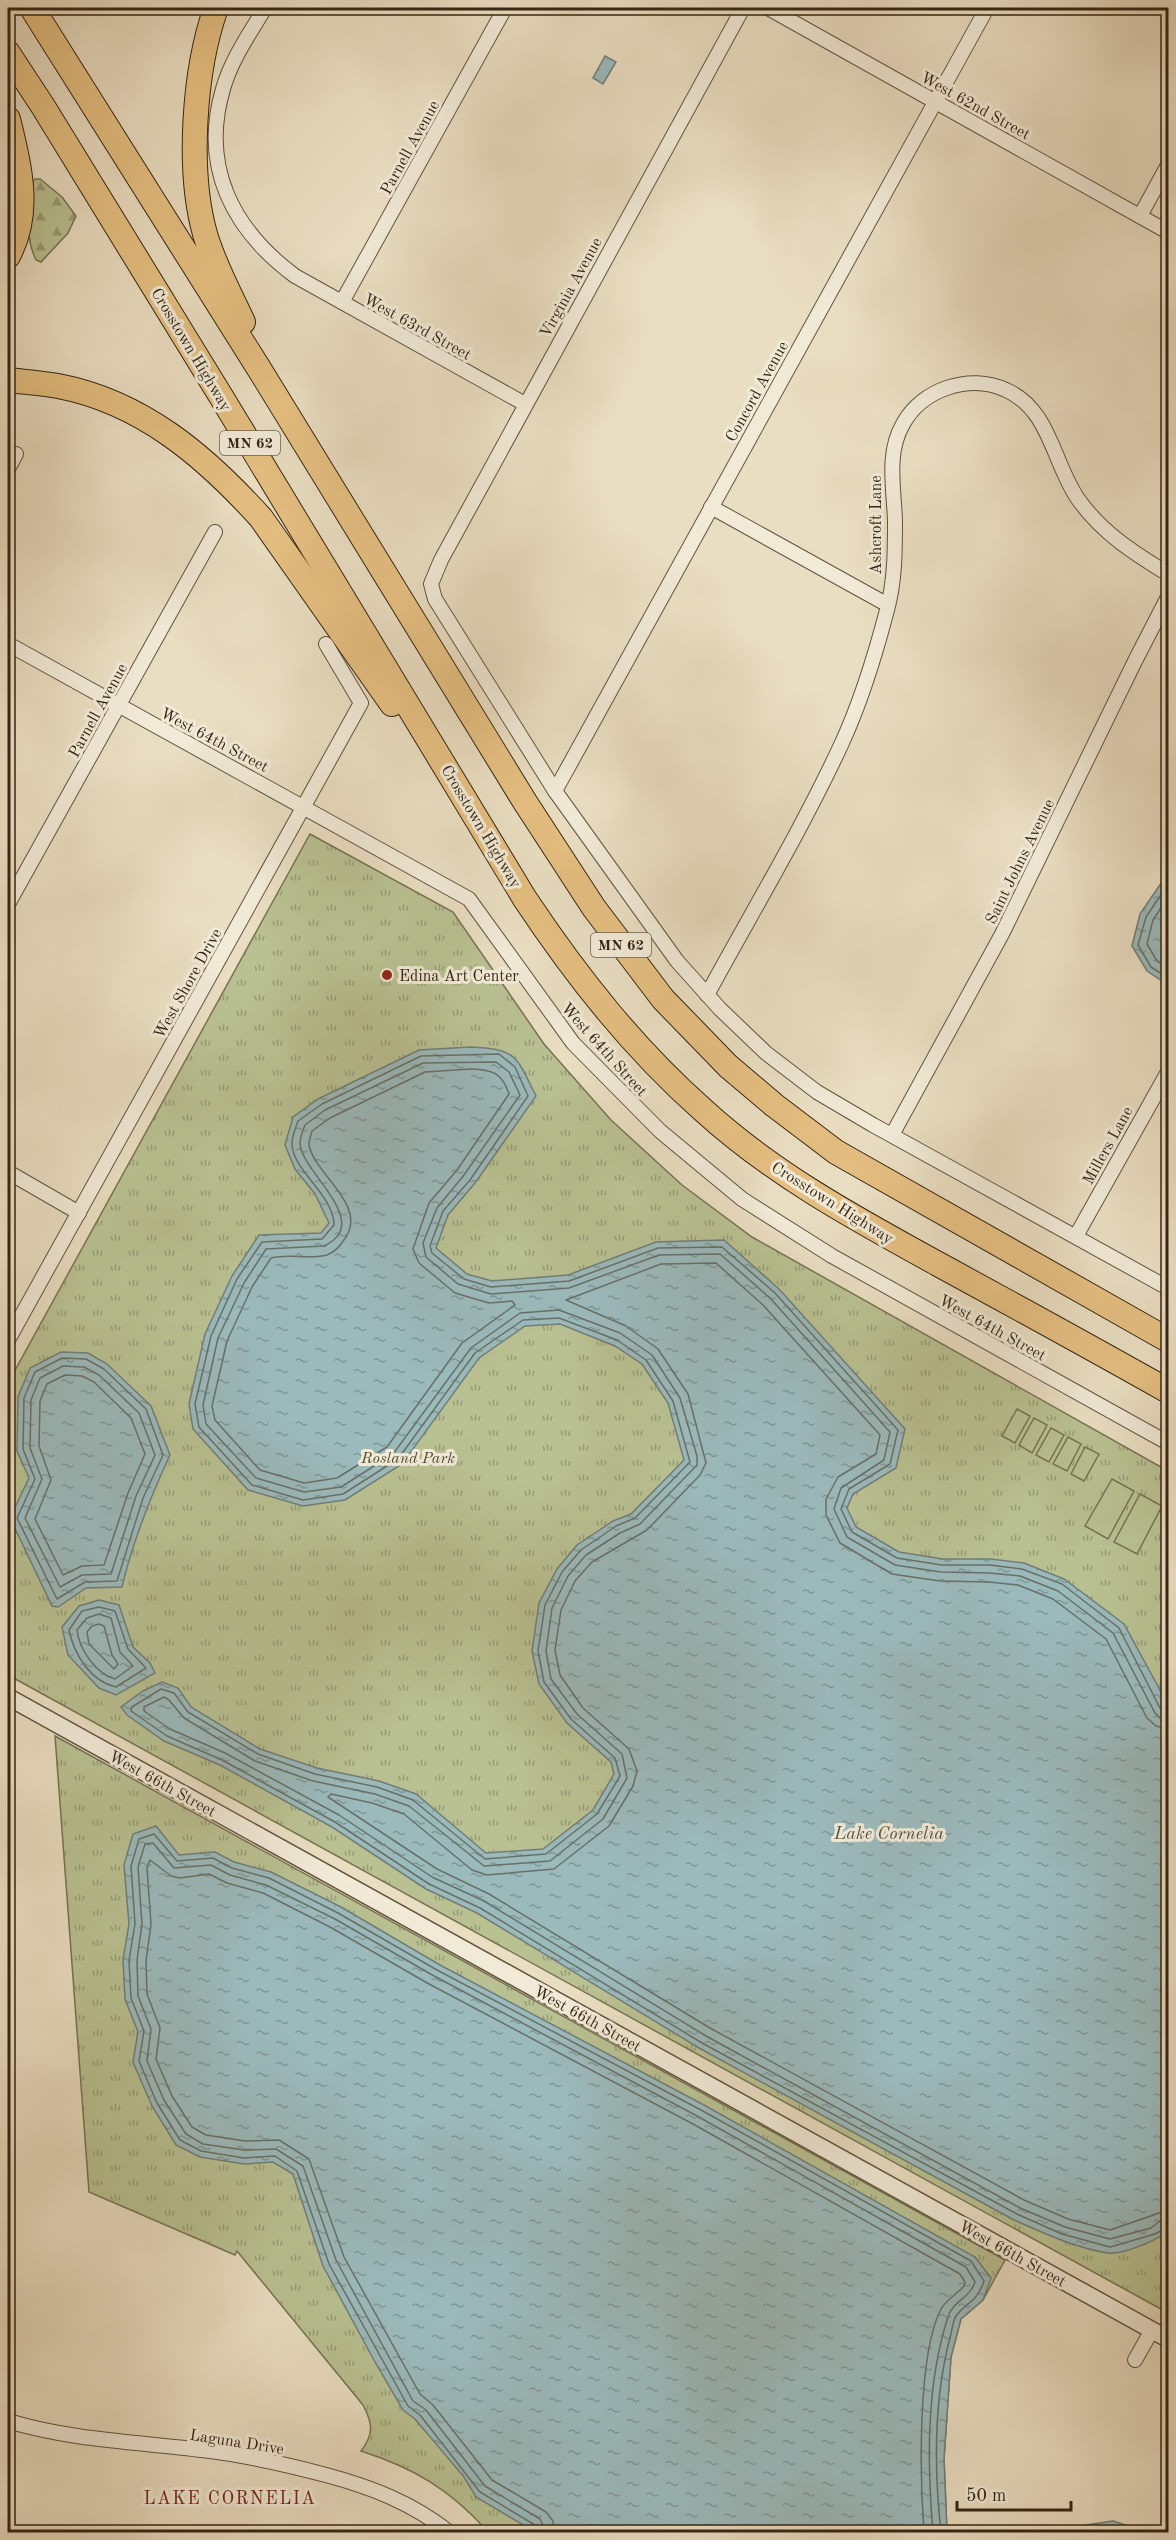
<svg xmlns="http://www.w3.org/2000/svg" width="1176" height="2540" font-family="'Old Standard TT',serif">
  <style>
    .grass { fill: url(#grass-tufts); stroke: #767352; stroke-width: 1.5 }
    .forest { fill: url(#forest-firs); stroke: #767352; stroke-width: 1.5 }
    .pitch { fill: #b9c192; stroke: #767352; stroke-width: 1.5 }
    .water { fill: url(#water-ripples); stroke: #727e78; stroke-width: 1.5 }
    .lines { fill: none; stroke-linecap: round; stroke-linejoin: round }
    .shore { stroke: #687068; stroke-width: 1.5 }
    .minor-casing { stroke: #62533f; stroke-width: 16 }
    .tertiary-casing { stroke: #62533f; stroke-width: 19 }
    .motorway-casing { stroke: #342513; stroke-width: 26 }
    .minor { stroke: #f1ead7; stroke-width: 14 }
    .tertiary { stroke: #f1ead7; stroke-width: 16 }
    .motorway { stroke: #e5bf81; stroke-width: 24 }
    .poi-dot { fill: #8f2418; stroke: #f1ead7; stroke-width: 2 }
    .labels { text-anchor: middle; stroke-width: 6; stroke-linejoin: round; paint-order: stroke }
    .shield { fill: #f1ead7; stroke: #6d604e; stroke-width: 1.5 }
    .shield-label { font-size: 15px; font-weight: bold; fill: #342513 }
    .street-label { font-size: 16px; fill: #342513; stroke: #f1ead7 }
    .poi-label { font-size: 16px; fill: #342513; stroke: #f1ead7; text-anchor: start }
    .park-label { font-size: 16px; font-style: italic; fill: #554c33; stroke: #f1ead7 }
    .water-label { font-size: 18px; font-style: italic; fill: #535246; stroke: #f1ead7 }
    .neighbourhood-label { font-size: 18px; letter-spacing: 1.5px; fill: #7a1f14; stroke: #f1ead7 }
  </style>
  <defs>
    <pattern id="grass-tufts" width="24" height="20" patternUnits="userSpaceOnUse" patternTransform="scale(1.5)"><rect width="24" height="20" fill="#b9c192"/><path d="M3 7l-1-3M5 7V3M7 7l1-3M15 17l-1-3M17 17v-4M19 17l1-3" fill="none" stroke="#979d76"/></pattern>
    <pattern id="forest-firs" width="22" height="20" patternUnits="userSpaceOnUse" patternTransform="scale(1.5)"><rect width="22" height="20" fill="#b9c192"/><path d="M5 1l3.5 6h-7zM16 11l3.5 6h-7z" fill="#979d76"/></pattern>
    <pattern id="water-ripples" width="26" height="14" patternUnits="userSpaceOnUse" patternTransform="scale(1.5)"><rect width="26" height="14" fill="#9bbabc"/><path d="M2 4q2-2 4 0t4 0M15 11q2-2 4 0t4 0" fill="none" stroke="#7f9798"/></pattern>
  </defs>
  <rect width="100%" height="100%" fill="#eadec2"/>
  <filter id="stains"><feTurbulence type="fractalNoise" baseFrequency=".00333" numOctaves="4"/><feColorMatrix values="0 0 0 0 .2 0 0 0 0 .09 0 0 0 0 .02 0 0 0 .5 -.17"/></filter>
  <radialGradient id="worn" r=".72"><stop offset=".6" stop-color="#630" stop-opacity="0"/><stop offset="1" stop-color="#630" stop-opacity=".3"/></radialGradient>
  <!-- grass -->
  <g class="grass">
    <polygon points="310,834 453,912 544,1044 611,1120 682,1185 752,1237 1168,1471 1168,2313 8,1675 8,1383"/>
    <path d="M55,1736l950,524 -22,40 -22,19 -10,38 -7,102 3,73h-459c-37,-42 -74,-64 -127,-81 13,-17 12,-27 2,-46l-126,-154 -2,4 -146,-63z"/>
  </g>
  <!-- forest -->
  <path class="forest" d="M35,179h5l22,18 14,19 -8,17 -27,29 -5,-2c-12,-25 -7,-50 -4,-77z"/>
  <!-- pitch -->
  <g class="pitch">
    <polygon points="1017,1409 1030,1416 1015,1443 1002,1436"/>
    <polygon points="1034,1418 1047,1425 1032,1453 1019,1445"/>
    <polygon points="1051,1428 1064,1435 1049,1462 1036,1455"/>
    <polygon points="1068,1437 1081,1444 1067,1471 1053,1464"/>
    <polygon points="1085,1447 1099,1454 1084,1481 1071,1474"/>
    <polygon points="1112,1479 1134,1491 1108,1539 1085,1526"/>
    <polygon points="1140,1494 1162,1506 1137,1554 1114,1542"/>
  </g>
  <!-- water -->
  <g class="water">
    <polygon points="605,56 616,62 603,84 593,78"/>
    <polygon points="1168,873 1168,985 1147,971 1132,946 1140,914"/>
    <path d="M471,1047c46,2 45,9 65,49l-61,87 -27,32 -12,33 31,26 25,7 76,-6 88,-33 68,-2 55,49 126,140 -9,39 -43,26 -6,14 9,19 43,25 44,7h47l34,4 40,16 60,45 36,66 8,23v518c-10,9 -46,24 -60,22 -33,-5 -64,-20 -94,-33l-315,-172 -222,-135 -51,-24 -94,-62 -112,-62 -56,-24 -37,-26 -6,-8 22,-16 19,-9 16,6 13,19 69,42 57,19 62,13 37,13 70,59 57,-4 50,-39 21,-36 -3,-12 -44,-39 -28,-39 -7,-33 7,-48 18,-34 20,-24 36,-24 18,-7 53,-54 -16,-57 -26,-39 -27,-18 -55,-22 -35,2 -46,32 -77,106 -57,36 -42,6 -55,-16 -55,-61 -4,-25 16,-70 27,-58 27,-41 62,-2 8,-10 -14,-29 -20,-25 -10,-24 8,-28 25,-18 101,-49z"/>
    <path d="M61,1352l27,1 19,11 44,42 19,49c-20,43 -37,85 -48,132l-36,1 -28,19 -6,-1 -42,-88 19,-40 -12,-27 1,-54 12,-29z"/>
    <polygon points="99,1600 119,1605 133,1647 150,1663 155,1673 116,1695 99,1688 68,1655 62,1627 79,1606"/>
    <polygon points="156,1826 179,1855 215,1852 234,1862 271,1872 341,1907 440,1965 704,2105 975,2257 991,2278 983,2300 961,2319 951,2357 944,2459 947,2532 535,2532 476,2497 464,2477 415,2419 403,2410 375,2362 323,2266 293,2174 273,2162 244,2164 200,2157 176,2145 152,2106 133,2062 138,2032 125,1999 123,1960 129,1924 124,1865 133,1834"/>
    <polygon points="1113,2521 1148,2532 1038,2532"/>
  </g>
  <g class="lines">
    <!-- shore -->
    <g class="shore">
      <polyline points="1168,884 1146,917 1138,945 1151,967 1168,978"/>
      <polyline points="1168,897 1153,920 1147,944 1157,961 1168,969"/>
      <path d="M471,1069c21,1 31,3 38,25l-52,76 -28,33 -16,46 6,14 36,30 34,10 23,-2 3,4 -53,38 -75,104 -50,31 -33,5 -44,-13 -45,-50 -3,-14 15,-65 25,-54 19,-29c18,-5 38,2 56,-3 8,-3 13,-9 17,-15 26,-34 -30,-66 -35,-95 0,-5 2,-10 3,-14l18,-13 95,-46z"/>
      <polygon points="62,1358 86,1359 104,1369 146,1409 163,1455 143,1498 117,1581 85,1582 57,1599 17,1518 35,1479 23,1449 24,1398 35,1372"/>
      <polygon points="63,1366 84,1367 99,1375 139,1413 155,1455 136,1496 111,1574 82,1575 60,1587 25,1518 42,1479 30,1448 31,1400 40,1378"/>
      <polygon points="65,1375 82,1376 94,1382 131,1418 145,1454 128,1493 104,1565 82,1566 63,1575 35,1519 51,1480 39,1446 40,1401 47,1384"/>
      <path d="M99,1607l16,4 13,38 18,19 -30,19c-26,-6 -42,-33 -47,-57l13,-19z"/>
      <path d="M99,1614l12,4 9,34 13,14 -18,13c-19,-5 -36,-30 -38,-49l10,-12z"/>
      <polygon points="99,1624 104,1626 112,1655 118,1664 114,1669 89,1644 87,1632 92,1626"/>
      <path d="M1168,1712l-8,-4 -41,-80 -57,-44 -40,-15 -32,-4h-48l-45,-7 -45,-26 -11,-23 8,-20 41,-25 8,-34 -123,-137 -53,-46 -64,1 -89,33 -78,6 -27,-8 -32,-26 -2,-7 13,-35 27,-31 58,-84 -13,-29 -16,-13 -78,2 -99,48 -24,17c-2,6 -6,15 -6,22 -1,26 42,52 42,82l-12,14 -60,3 -25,37 -26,57 -16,68 4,23 53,58 51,15 40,-6 55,-35 77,-106 48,-33 36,-2 58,22 29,20 27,41 17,61 -55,56 -19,8 -35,24 -19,22 -17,33 -7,46 6,31 27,37 44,39 5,18 -23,38 -51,40 -61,5 -72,-59 -36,-13 -62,-13 -57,-20 -70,-42 -14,-19 -13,-4 -29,18 -1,4 36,25 55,24 113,62 94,62 51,24 222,135 315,171 45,20 48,13 45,-13 13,-7"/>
      <path d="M1168,1720l-8,-2 -5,-5 -42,-80 -55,-42 -38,-15 -31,-3 -48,-1 -46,-7 -48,-28 -13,-28 7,-21 43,-28 6,-28 -120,-134 -50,-44 -61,1 -90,33 -78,6 -33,-10 -32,-27 -3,-14 14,-35 27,-33 56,-80 -11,-23 -13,-10 -73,1 -98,47 -20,15c-2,5 -5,13 -5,18 0,28 75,80 24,103l-58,3 -22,34 -26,55 -15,67 3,19 50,54 48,14 37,-5 52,-33 78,-106 49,-35 39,-3 61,23 32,22 28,43 17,58v9l-57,59 -20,9 -34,22 -18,21 -16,32 -6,43 5,28 26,35 45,40 5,24 -24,41 -53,42 -66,5 -75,-60 -34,-12 -62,-13 -58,-20 -71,-43 -15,-18 -5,-3 -20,10v4l26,18 55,24 114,62 93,62 52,24 222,135 314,172 45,19 45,12 41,-11 9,-7 8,-2"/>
      <polyline points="1168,1729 1156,1726 1147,1718 1106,1639 1053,1599 1018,1585 989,1582 940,1581 892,1574 840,1543 826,1515 826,1499 838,1477 876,1454 880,1435 763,1305 716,1263 661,1264 566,1300 626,1326 658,1349 688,1394 706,1463 700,1475 647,1530 592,1562 575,1581 561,1610 555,1650 560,1675 583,1708 629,1749 637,1771 633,1786 609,1826 554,1869 487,1875 472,1870 404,1814 372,1803 331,1794 328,1797 437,1869 489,1894 710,2028 1024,2200 1068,2219 1110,2230 1168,2210"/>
      <path d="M538,2532l-3,-7 -55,-33 -60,-77 -12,-9 -79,-142 -32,-93 -22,-15 -31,2 -43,-7 -21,-11 -23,-37 -18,-42 5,-30 -13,-33 -2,-38 6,-36 -4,-58 8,-27 15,-5 23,27 36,-3 19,10 37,10 69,35 99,57 264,140 270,151 13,20c-9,25 -17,19 -28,35 -3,5 -4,13 -5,18 -17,62 -17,135 -10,198"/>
      <path d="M546,2532l-6,-13 -55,-33 -59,-76 -13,-9 -77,-141 -33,-94 -27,-17 -32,1 -41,-6 -17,-10 -22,-34 -17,-39 4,-32 -13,-33 -1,-36 5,-36 -4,-57 7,-23 8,-1 21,25 37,-3 19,10 36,10 69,34 99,57 263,140 269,151 9,15c-5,16 -23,20 -27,35 -22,68 -21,146 -15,215"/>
      <path d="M555,2532l-2,-11 -7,-9 -54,-32 -59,-75 -13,-11 -76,-137 -35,-98 -30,-19 -34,1 -39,-6 -14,-8 -20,-31 -16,-37 4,-31 -13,-34 -1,-33 5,-37 -4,-56 3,-8 21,16 9,2 29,-4 18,9 36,10 67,34 99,57 264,140 267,150 5,8 -1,4c-7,8 -18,14 -23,23 -24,46 -21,171 -17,223"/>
    </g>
    <defs>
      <g id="minor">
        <path d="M265,8c-15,25 -34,52 -42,81 -23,78 10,141 72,187l230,128"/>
        <polyline points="743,8 441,560 431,584 435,599 555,791 677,961 720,1009 766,1053 817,1092 873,1125 1168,1288"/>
        <polyline points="768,8 1168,232"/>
        <polyline points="1140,216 1168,165"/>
        <polyline points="342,302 505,8"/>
        <polyline points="8,469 16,454"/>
        <polyline points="711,507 888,605"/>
        <polyline points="8,644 469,899 573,1043 660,1131 742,1199 832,1256 1168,1443"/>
        <polyline points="555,791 987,8"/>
        <polyline points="8,904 215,532"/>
        <path d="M707,995c45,-83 94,-164 134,-250 20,-43 34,-89 46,-135 8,-29 8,-60 8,-89 -1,-32 -9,-68 8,-97 19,-35 67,-51 103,-34 44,19 47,73 72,109 24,34 56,54 90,75"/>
        <polyline points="892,1135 1002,934 1135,661 1168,597"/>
        <polyline points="8,1172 79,1213"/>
        <polyline points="1076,1236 1168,1072"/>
        <polyline points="8,1340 361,703 326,644"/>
        <polyline points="1135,2360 1152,2330"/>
        <path d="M8,2421c66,20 134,21 202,30 39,5 78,14 116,24 45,12 86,28 123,57"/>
      </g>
      <polyline id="tertiary" points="8,1697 1168,2339"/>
      <g id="motorway">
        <polyline points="32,8 258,367 525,802 594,908 663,999 728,1066 774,1105 836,1152 1168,1340"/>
        <path d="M216,8c-22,62 -29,162 -11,226 9,31 25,60 38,88"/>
        <path d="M8,53l36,55 178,290 303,501c52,78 108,149 178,211 70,64 153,109 235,154 77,42 154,84 230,127"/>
        <path d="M8,119c11,46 24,93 0,137"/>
        <path d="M8,380c16,2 33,3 50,6 84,16 147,70 203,132l131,186"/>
      </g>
    </defs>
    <!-- minor casing -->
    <use href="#minor" class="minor-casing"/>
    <!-- tertiary casing -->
    <use href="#tertiary" class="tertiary-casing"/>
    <!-- motorway casing -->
    <use href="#motorway" class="motorway-casing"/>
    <!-- minor -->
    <use href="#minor" class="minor"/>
    <!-- tertiary -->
    <use href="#tertiary" class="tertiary"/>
    <!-- motorway -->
    <use href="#motorway" class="motorway"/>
  </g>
  <!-- markers -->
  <circle class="poi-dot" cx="387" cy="975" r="6"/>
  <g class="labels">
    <!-- shield labels -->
    <g class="shield">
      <rect x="220" y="431" width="60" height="24" rx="4.5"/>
      <rect x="591" y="933" width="60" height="24" rx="4.5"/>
    </g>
    <g class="shield-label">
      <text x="250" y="448">MN 62</text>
      <text x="621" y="950">MN 62</text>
    </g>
    <!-- street labels -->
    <g class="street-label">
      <text transform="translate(976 105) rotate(29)" y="6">West 62nd Street</text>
      <text transform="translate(409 147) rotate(-61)" y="6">Parnell Avenue</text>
      <text transform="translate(570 287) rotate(-61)" y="6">Virginia Avenue</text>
      <text transform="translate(418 326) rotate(29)" y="6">West 63rd Street</text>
      <text transform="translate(192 349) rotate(59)" y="6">Crosstown Highway</text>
      <text transform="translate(756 391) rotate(-61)" y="6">Concord Avenue</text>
      <text transform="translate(875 525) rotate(-90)" y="6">Ashcroft Lane</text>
      <text transform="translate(97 710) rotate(-61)" y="6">Parnell Avenue</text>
      <text transform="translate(215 739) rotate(28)" y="6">West 64th Street</text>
      <text transform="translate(482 826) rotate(59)" y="6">Crosstown Highway</text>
      <text transform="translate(1019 861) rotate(-64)" y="6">Saint Johns Avenue</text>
      <text transform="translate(187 983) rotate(-61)" y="6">West Shore Drive</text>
      <text transform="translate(605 1049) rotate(48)" y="6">West 64th Street</text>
      <text transform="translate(1107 1145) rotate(-61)" y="6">Millers Lane</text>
      <text transform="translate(833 1202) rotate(32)" y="6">Crosstown Highway</text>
      <text transform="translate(993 1327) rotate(29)" y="6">West 64th Street</text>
      <text transform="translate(163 1783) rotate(29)" y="6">West 66th Street</text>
      <text transform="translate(588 2018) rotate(29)" y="6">West 66th Street</text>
      <text transform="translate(1013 2253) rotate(29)" y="6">West 66th Street</text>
      <text transform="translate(237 2441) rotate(9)" y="6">Laguna Drive</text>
    </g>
    <!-- poi labels -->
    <g class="poi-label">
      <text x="399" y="981">Edina Art Center</text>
    </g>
    <!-- park labels -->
    <g class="park-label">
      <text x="408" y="1463">Rosland Park</text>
    </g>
    <!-- water labels -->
    <g class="water-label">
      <text x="889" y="1839">Lake Cornelia</text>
    </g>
    <!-- neighbourhood labels -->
    <g class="neighbourhood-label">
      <text x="230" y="2504">LAKE CORNELIA</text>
    </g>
  </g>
  <!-- margin -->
  <rect width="1176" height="2540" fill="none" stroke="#eadec2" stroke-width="30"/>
  <rect x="9" y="9" width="1158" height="2522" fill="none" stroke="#342513" stroke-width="3"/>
  <rect x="15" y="15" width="1146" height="2510" fill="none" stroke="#342513" stroke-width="1.5"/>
  <!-- scale -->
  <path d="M957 2501v9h114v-9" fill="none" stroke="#342513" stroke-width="3"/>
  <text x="966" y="2501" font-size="18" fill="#342513" stroke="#f1ead7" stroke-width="4.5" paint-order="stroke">50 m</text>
  <rect width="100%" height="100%" filter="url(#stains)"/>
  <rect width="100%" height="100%" fill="url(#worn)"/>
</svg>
